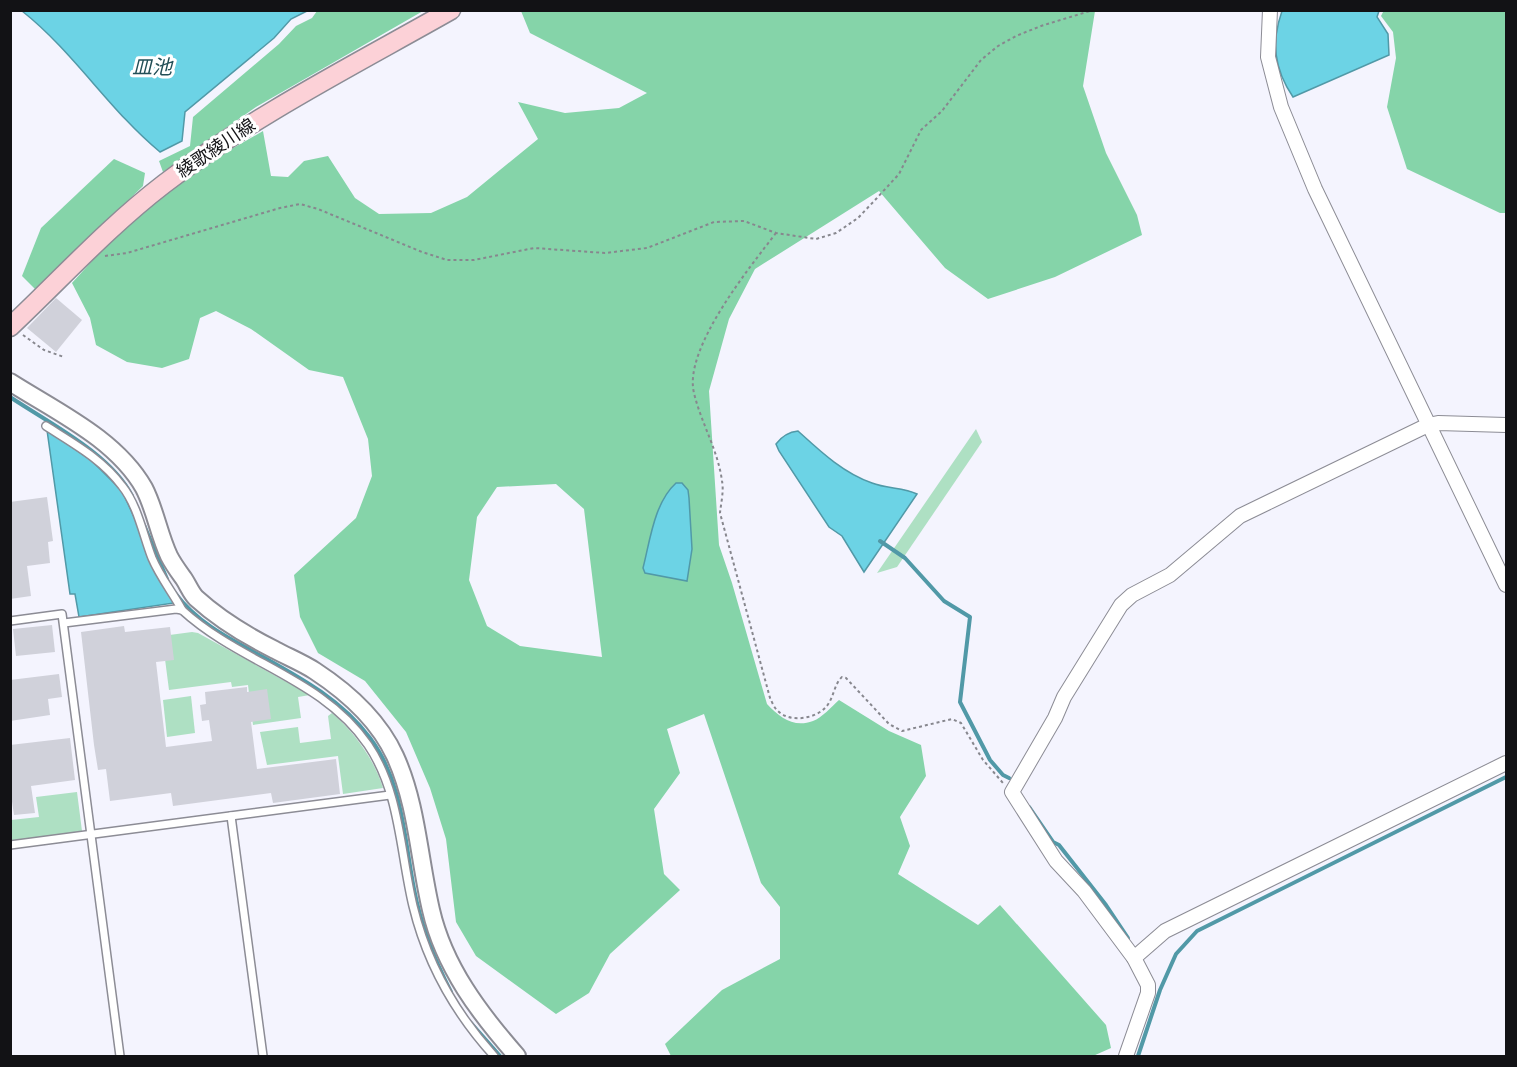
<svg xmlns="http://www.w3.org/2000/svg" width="1517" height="1067" font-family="'Alegreya Sans','Noto Sans JP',sans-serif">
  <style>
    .green { fill: #aee0c3 }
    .forest { fill: #85d4a9; fill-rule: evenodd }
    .water { fill: #6cd3e5; stroke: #5199a7; stroke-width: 1.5 }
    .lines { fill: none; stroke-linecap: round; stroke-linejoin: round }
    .stream { stroke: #5199a7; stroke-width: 4 }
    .building { fill: #d0d1da }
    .service-casing { stroke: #8c8c95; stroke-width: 10 }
    .minor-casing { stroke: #8c8c95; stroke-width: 16 }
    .tertiary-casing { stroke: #8c8c95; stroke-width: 20 }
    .secondary-casing { stroke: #8c8c95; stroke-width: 21 }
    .path { stroke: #87878e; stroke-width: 2; stroke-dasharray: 3 3; stroke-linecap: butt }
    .service { stroke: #fff; stroke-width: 7 }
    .minor { stroke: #fff; stroke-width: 14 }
    .tertiary { stroke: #fff; stroke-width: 16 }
    .secondary { stroke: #fcd1d7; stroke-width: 18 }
    .labels { text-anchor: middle; stroke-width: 6; stroke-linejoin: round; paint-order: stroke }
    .street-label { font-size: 18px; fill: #121215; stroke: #fff }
    .water-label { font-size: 20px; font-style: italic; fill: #224f57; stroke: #fff }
  </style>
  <rect width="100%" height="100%" fill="#f4f4fe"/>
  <!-- green -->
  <g class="green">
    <polygon points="976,429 982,442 897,567 877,573"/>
    <polygon points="192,632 198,633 310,695 298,697 301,718 253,725 248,685 232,687 231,682 169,690 162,636"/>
    <polygon points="191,696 195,733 167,737 163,700"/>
    <path d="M332,713c23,20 42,46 51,75l-40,6 -5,-38 -71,9 -7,-33 38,-5 2,16 31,-4 -3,-23z"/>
    <polygon points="77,792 82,831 11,841 11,819 11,820 39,817 36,797"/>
  </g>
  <!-- forest -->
  <g class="forest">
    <polygon points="1384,10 1506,11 1506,213 1500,213 1407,169 1387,107 1396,58 1393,32 1381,16"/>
    <polygon points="317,11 423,11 256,107 163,172 159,161 190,146 193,117 279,44 296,26 312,18"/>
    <path d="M521,11h574l-12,75 23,67 31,62 5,20 -87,42 -67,22 -43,-31 -66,-77 -124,78 -26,50 -20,72 10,154 13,38 35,121c13,14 27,24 46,17 9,-3 19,-15 26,-21l50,31 32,14 5,31 -26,41 10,29 -12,28 80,51 22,-20 106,120 5,23 -18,8h-422l-6,-12 57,-54 58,-31v-52l-19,-24 -57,-169 -37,15 13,44 -26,36 10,65 16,16 -70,64 -21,39 -33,21 -80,-58 -20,-34 -10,-83 -16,-51 -24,-56 -41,-51 -47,-28 -18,-36 -6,-42 62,-57 16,-42 -4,-37 -25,-62 -34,-7 -58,-41 -35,-18 -16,7 -11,41 -27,9 -35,-6 -31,-17 -6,-27 -18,-35 40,-44 79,-67 72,-41 8,45 17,1 16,-16 24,-5 27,42 24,16 52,-1 36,-16 71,-58 -20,-37 47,11 54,-5 28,-15 -117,-60zM556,484l28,25 18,148 -82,-11 -33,-20 -18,-46 8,-63 20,-30z"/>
    <polygon points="114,159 145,173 143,186 36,290 22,276 41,228"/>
  </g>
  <!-- water -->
  <g class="water">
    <path d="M22,11h285l-16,8 -17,19 -89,74 -3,29 -22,11c-51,-42 -86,-100 -138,-141z"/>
    <path d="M1282,11h97l-2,6 11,17 1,21 -96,42c-19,-28 -22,-55 -11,-86z"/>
    <polygon points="47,430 92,461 122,491 174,603 79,617 75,594 70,594"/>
    <path d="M798,431c22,20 45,42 74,52 15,6 32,4 45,11l-53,78 -22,-36 -13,-9 -50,-76 -3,-7c6,-8 12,-12 22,-13z"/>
    <path d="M676,483h6l6,7 1,8 3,51 -5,32 -42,-8 -2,-5c7,-27 11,-65 33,-85z"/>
  </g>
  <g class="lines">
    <!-- stream -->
    <g class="stream">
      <path d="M10,397c39,26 101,57 122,99"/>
      <polyline points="144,525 167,579"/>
      <polyline points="880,541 905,558 944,601 970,617 960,702 990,760 1003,775 1009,778"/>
      <path d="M175,593c21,28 49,43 79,59 43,24 86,46 116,86 33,44 34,100 44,151 7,37 20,70 37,103"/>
      <polyline points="1029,807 1053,842 1059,845 1106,905 1128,938"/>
      <polyline points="471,1023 500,1056"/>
      <polyline points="1138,1056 1160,990 1176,954 1197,931 1506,777"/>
    </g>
  </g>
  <!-- building -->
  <g class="building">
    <polygon points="56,298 82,320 56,352 27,328"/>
    <polygon points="47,497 53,541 48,542 50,563 27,566 31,596 10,599 10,502"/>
    <polygon points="52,625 55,652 16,656 13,629"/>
    <polygon points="124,626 125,632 170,627 174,660 156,662 166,747 212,741 209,720 202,721 200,705 206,704 205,692 247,687 247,692 267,689 271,719 251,722 257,769 336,759 340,794 273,803 271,793 173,806 171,793 110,801 106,769 98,770 94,745 81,632"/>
    <polygon points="59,674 62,697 48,699 50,715 10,721 10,680"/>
    <polygon points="70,738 75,780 31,786 35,813 14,815 10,788 10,745"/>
  </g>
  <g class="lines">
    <defs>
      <g id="service">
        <path d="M46,426c28,18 56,33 76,60 16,20 21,49 30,72 8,19 21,35 30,52"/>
        <polyline points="10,621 62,614 120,1056"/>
        <path d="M64,623l112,-14 6,1c59,54 140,68 186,135 32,47 32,107 45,161 14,58 42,107 81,150"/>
        <polyline points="231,816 263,1056"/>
        <polyline points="10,845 390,795"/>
      </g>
      <g id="minor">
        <polyline points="1270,10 1268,57 1281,107 1315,189 1506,585"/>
        <polyline points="1134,958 1165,931 1506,763"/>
        <polyline points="1126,1056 1148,993 1148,985 1134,958 1084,891 1056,861 1012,792 1055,718 1064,697 1121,605 1132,595 1170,575 1240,516 1428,425 1438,423 1506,425"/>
      </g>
      <path id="tertiary" d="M10,382c47,30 106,57 134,106 11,21 15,47 25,68 4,8 10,16 15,23 4,6 7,14 12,19 23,21 51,38 79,52 13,7 28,13 40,21 32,21 64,50 80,85 22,48 24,103 36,154 13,57 49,104 86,146"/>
      <path id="secondary" d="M10,327c51,-48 98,-100 154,-143 89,-68 190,-119 287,-174"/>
    </defs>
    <!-- service casing -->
    <use href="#service" class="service-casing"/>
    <!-- minor casing -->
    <use href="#minor" class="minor-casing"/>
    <!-- tertiary casing -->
    <use href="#tertiary" class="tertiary-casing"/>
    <!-- secondary casing -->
    <use href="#secondary" class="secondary-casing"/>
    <!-- path -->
    <g class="path">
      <path d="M776,233c-26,34 -93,116 -82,160 7,30 24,57 28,88 2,10 -1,22 -2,32l50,185c2,4 4,10 8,13 12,12 37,8 48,-4 8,-9 8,-23 16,-30l4,1 43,46 13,7 50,-12 9,4 22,37 20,23"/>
      <polyline points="105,256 127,253 280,208 300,204 318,209 422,252 447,260 474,260 534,248 605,253 647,248 714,222 744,221 776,233 816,239 836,233 858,218 876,199 899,174 921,130 942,111 981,60 998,46 1016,36 1041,26 1093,10"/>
      <polyline points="23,335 44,350 64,357"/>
    </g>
    <!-- service -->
    <use href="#service" class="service"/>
    <!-- minor -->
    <use href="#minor" class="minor"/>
    <!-- tertiary -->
    <use href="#tertiary" class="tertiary"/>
    <!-- secondary -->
    <use href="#secondary" class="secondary"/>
  </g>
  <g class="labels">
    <!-- street labels -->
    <g class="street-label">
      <text transform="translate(216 148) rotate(-34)" y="6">綾歌綾川線</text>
    </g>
    <!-- water labels -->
    <g class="water-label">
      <text x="152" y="74">皿池</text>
    </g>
  </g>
  <!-- border -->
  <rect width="1517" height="1067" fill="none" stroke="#121215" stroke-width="24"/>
</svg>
